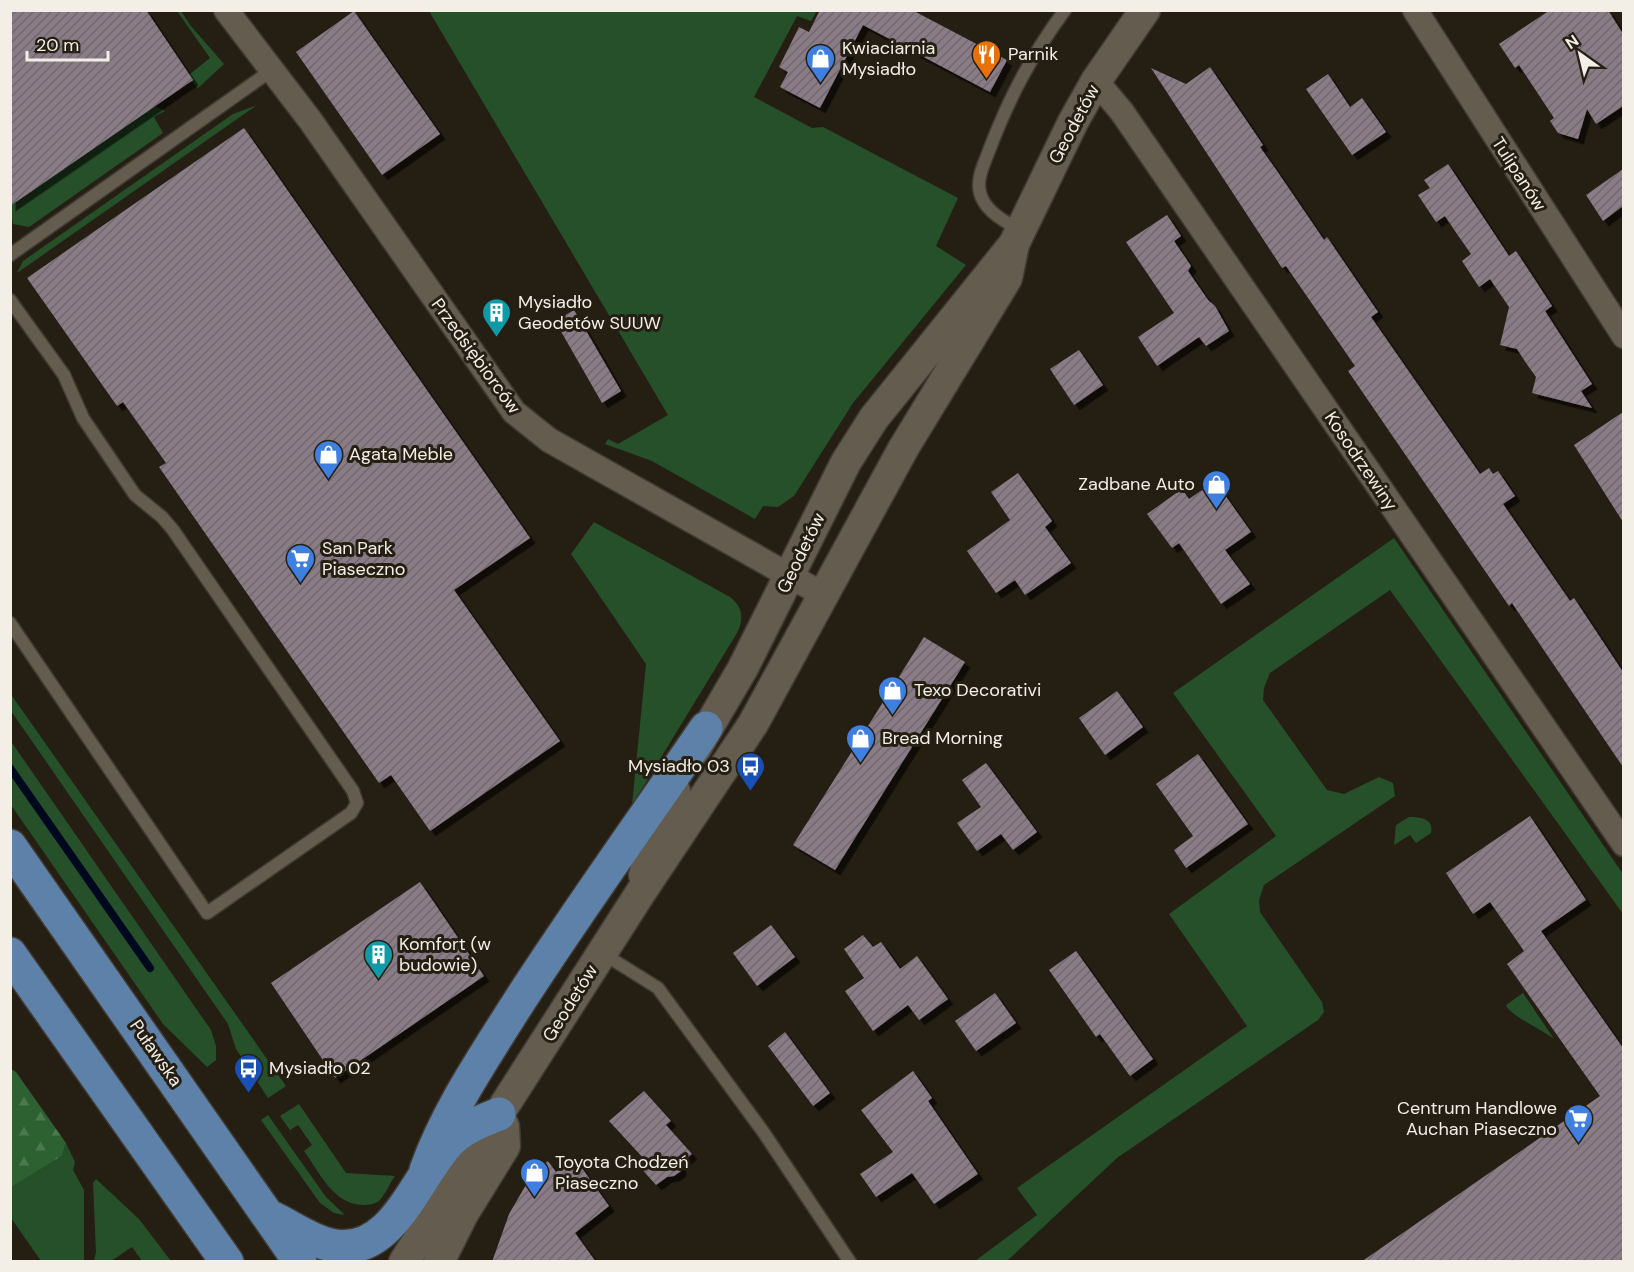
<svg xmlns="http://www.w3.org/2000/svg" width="1634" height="1272" font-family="'DM Sans',sans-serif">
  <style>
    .grass { fill: #265029 }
    .forest { fill: url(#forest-firs) }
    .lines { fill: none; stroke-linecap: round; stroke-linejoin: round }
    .stream { stroke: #00081f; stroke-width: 8 }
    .building { fill: url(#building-hatch); filter: url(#shadow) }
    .service-casing { stroke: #403b34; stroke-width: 15 }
    .minor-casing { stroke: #403b34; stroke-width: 27 }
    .tertiary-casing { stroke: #403b34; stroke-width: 33 }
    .primary-casing { stroke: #403b34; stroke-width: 36 }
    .service { stroke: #645c4f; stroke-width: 12 }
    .minor { stroke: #645c4f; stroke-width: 24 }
    .tertiary { stroke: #645c4f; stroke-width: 30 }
    .primary { stroke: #5d81a8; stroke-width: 33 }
    .labels { text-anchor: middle; stroke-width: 6; stroke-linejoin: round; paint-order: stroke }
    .poi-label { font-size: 18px; fill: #f3efe7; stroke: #251e13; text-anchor: start }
    .street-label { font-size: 18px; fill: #f3efe7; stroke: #251e13 }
  </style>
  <defs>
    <pattern id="forest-firs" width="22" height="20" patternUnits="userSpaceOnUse" patternTransform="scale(1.5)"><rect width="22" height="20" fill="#2d6131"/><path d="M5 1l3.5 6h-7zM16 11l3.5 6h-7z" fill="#4c784f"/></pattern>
    <pattern id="building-hatch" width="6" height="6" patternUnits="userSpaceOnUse" patternTransform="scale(1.5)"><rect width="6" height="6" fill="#8a7c86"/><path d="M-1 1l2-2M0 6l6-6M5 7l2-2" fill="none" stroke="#70676c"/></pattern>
    <filter id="shadow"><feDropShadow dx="5.5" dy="5.5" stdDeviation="0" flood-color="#0009"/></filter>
  </defs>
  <rect width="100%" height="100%" fill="#251e13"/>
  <!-- grass -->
  <g class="grass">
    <polygon points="177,11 181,11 190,25 224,64 198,88 191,81 190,74 210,58"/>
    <polygon points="429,11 817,11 811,21 797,16 754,97 812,128 823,127 958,198 936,246 966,265 853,403 794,496 778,507 763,506 755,519 652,461 605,444 608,439 618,444 668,415"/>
    <polygon points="257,105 17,273 23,261 233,114"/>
    <polygon points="155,106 165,111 154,117 163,133 29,227 13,224 10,206"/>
    <path d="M594,522l136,75c13,10 14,22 7,36l-105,172 14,-141 -75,-110z"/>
    <polygon points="1394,538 1623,874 1623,914 1390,590 1270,673 1264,688 1263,700 1327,790 1344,794 1379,777 1393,783 1395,796 1264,885 1259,900 1260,912 1322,1002 1324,1012 1318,1020 1117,1158 1007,1261 975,1261 1037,1215 1017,1188 1247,1026 1169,914 1276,836 1173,693"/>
    <polygon points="10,693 286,1086 268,1098 236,1049 228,1024 11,711"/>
    <polygon points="10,740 211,1030 216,1046 216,1060 207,1067 163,1024 11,805"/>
    <path d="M1409,817c12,0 25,2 22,16l-15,10 -6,-8 -16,10 2,-20z"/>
    <path d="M1523,993l31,46c-11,-9 -45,-24 -48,-34z"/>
    <path d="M299,1104l47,69 49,3c-5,7 -9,17 -15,24 -4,4 -11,5 -17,5 -29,0 -44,-33 -59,-54l8,-6 -14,-20 -8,5 -10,-14z"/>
    <polygon points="268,1115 326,1197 345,1215 334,1213 320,1203 261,1120"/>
    <polygon points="66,1143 75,1162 73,1170 84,1190 84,1261 41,1261 11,1218 10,1187 62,1156"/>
    <polygon points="96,1179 139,1219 171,1261 142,1261 132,1247 111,1261 94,1261 96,1252 93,1183"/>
  </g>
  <!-- forest -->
  <polygon class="forest" points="11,1069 16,1072 66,1143 62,1156 11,1187"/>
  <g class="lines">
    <!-- stream -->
    <polyline class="stream" points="10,768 150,968"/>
  </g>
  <!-- building -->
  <g class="building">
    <polygon points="10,10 146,10 193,80 10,206"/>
    <polygon points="820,10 912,10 1007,60 990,92 863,25 820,108 780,87 788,72 779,67 799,27 809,32"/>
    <polygon points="1550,10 1608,10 1623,34 1623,106 1596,124 1587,109 1578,139 1558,133 1550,121 1554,118 1519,65 1515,68 1499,44"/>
    <polygon points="354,11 440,134 382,175 296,52"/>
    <polygon points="1210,67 1263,145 1260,147 1277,171 1324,240 1327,237 1378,312 1371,317 1480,474 1489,468 1493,474 1498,471 1515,496 1503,504 1570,601 1574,598 1623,672 1623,767 1512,603 1509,606 1348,371 1355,366 1286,266 1282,268 1151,68 1186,84"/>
    <polygon points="1328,74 1350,107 1362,98 1386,132 1352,155 1306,89"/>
    <polygon points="244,128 530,538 454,590 560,741 430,831 391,775 379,783 159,467 166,463 123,402 117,406 27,278"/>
    <polygon points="1448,164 1509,256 1516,251 1552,306 1545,311 1592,384 1581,391 1592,408 1532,393 1536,377 1526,363 1517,349 1500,345 1509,307 1490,279 1479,287 1462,261 1471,254 1457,234 1445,216 1436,222 1418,195 1430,188 1424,180"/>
    <polygon points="1623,169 1623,206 1603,221 1586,195"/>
    <polygon points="1167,215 1181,236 1174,241 1191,266 1188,271 1208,300 1215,306 1229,331 1206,346 1199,337 1157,366 1138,337 1174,313 1126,242"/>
    <polygon points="574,310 621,391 602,403 555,321"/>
    <polygon points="1079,350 1103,385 1074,405 1050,369"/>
    <polygon points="1623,412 1623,522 1574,445"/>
    <polygon points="1018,473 1052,521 1045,527 1071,563 1025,595 1015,580 996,593 967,551 1010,520 991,492"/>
    <polygon points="1215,481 1251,532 1225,550 1250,584 1221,604 1179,543 1172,548 1147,514 1182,489 1189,499"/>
    <polygon points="924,637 965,662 835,870 793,845"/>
    <polygon points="1117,691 1143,727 1105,755 1079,718"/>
    <polygon points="1198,754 1248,824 1186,868 1174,850 1193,836 1156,784"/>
    <polygon points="986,763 1037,832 1013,850 1001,834 977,851 957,823 981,807 962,780"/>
    <polygon points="1530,816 1586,900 1541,931 1623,1048 1623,1262 1361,1262 1600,1096 1507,964 1524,951 1490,902 1473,914 1446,873"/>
    <polygon points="420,882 484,976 335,1078 271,983"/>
    <polygon points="771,925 795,957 757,986 733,953"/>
    <polygon points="863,935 873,947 881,942 900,969 917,956 948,999 919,1020 908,1005 873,1031 845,991 864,978 844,949"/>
    <polygon points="1076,951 1153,1059 1130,1076 1100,1034 1096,1037 1049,970"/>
    <polygon points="995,993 1016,1023 976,1051 955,1021"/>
    <polygon points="785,1032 830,1093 813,1106 768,1046"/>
    <polygon points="913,1071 932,1098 928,1101 978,1174 934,1204 912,1173 876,1197 860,1174 893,1152 861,1110"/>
    <polygon points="644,1091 671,1121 666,1125 692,1154 681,1163 681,1171 674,1176 667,1177 656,1185 639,1166 646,1161 609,1121"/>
    <polygon points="548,1161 556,1172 569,1162 573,1168 579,1164 609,1206 575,1233 596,1262 492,1262 509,1214 534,1171"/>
  </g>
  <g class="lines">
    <defs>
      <g id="service">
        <path d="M1020,229c-16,-7 -35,-18 -40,-36 -4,-15 5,-31 10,-45 20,-52 41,-92 75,-138"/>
        <polyline points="10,255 272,70"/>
        <polyline points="10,300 64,375 83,418 135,495 162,517 173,530 353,791 357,803 351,813 207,913 10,623"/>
        <polyline points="602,953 658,988 764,1133 850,1262"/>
      </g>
      <g id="minor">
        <polyline points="226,10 310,120 514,412 549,440 822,594"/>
        <polyline points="1415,10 1624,336"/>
        <polyline points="1096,81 1122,112 1624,844"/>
      </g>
      <g id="tertiary">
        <polyline points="695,750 743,668 846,462 874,418 1014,244 1073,122 1096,81 1145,10"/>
        <polyline points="644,875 657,827 675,791"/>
        <polyline points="404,1262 641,892 753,724 903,449 1007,278 1014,244"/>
        <polyline points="439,1262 463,1214 505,1146 504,1127 499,1114"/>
      </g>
      <g id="primary">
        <polyline points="10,846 300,1262"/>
        <polyline points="10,954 227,1262"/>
        <path d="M426,1170c21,-58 55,-108 87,-159 62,-97 129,-189 193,-283"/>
        <path d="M273,1218c19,9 41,25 63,28 58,9 81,-72 115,-106 14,-13 31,-19 48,-26"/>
      </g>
    </defs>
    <!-- service casing -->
    <use href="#service" class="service-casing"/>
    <!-- minor casing -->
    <use href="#minor" class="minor-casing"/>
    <!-- tertiary casing -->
    <use href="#tertiary" class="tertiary-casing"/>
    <!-- primary casing -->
    <use href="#primary" class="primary-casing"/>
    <!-- service -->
    <use href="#service" class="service"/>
    <!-- minor -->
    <use href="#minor" class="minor"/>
    <!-- tertiary -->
    <use href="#tertiary" class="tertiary"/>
    <!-- primary -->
    <use href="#primary" class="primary"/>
  </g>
  <!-- icons -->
  <defs>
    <symbol id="restaurant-pin" viewBox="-11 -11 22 30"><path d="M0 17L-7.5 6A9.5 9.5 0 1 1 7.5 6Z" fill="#e8710a" stroke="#251e13"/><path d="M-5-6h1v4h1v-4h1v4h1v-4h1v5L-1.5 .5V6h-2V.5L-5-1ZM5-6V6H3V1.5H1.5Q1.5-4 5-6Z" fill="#fff"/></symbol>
    <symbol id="shop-pin" viewBox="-11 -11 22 30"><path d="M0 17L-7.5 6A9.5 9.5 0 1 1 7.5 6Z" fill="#3f7fe0" stroke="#251e13"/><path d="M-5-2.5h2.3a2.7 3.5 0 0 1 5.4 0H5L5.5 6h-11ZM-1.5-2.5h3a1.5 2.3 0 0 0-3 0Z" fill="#fff"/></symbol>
    <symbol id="building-pin" viewBox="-11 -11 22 30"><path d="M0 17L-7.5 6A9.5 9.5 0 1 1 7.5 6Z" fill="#0f9aa8" stroke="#251e13"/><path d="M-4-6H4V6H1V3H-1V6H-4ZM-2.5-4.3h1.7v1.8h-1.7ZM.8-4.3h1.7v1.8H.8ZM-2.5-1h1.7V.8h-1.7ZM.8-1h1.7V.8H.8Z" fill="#fff"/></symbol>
    <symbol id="supermarket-pin" viewBox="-11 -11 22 30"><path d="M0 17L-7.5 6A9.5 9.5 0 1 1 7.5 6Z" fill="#3f7fe0" stroke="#251e13"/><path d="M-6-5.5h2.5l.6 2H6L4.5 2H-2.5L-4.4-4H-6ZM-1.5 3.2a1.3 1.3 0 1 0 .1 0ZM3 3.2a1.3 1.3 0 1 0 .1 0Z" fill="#fff"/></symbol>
    <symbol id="bus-pin" viewBox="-11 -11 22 30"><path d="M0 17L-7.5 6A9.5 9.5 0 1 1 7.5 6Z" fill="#1a4fb4" stroke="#251e13"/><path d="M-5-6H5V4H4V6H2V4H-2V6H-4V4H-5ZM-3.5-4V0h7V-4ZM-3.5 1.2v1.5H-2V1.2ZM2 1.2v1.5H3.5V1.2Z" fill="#fff"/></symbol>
  </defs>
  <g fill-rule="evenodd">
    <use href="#restaurant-pin" x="970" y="38" width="33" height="45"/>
    <use href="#shop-pin" x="804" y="42" width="33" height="45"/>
    <use href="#building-pin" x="480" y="296" width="33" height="45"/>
    <use href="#shop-pin" x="312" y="438" width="33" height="45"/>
    <use href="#shop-pin" x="1200" y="468" width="33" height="45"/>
    <use href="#supermarket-pin" x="284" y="542" width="33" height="45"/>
    <use href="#shop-pin" x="876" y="674" width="33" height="45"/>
    <use href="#shop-pin" x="844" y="722" width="33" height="45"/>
    <use href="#bus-pin" x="734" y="750" width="33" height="45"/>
    <use href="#building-pin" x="362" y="938" width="33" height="45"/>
    <use href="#bus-pin" x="232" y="1052" width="33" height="45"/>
    <use href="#supermarket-pin" x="1562" y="1102" width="33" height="45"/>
    <use href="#shop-pin" x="518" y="1156" width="33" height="45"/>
  </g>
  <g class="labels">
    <!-- poi labels -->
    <g class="poi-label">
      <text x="842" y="54">Kwiaciarnia<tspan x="842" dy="21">Mysiadło</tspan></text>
      <text x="1008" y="60">Parnik</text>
      <text x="518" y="308">Mysiadło<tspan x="518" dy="21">Geodetów SUUW</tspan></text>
      <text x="349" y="460">Agata Meble</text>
      <text x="1195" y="490" text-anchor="end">Zadbane Auto</text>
      <text x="322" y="554">San Park<tspan x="322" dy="21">Piaseczno</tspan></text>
      <text x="914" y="696">Texo Decorativi</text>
      <text x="882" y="744">Bread Morning</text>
      <text x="730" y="772" text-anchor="end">Mysiadło 03</text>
      <text x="399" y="950">Komfort (w<tspan x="399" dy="21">budowie)</tspan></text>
      <text x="269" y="1074">Mysiadło 02</text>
      <text x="1557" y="1114" text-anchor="end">Centrum Handlowe<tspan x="1557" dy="21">Auchan Piaseczno</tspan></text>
      <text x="555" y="1168">Toyota Chodzeń<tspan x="555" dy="21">Piaseczno</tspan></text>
    </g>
    <!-- street labels -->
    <g class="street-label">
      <text transform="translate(1074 124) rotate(-62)" y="6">Geodetów</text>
      <text transform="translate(1519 174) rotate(57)" y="6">Tulipanów</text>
      <text transform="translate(476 356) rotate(54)" y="6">Przedsiębiorców</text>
      <text transform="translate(1361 461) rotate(56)" y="6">Kosodrzewiny</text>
      <text transform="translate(801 553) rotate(-64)" y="6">Geodetów</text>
      <text transform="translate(570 1003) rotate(-58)" y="6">Geodetów</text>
      <text transform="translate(156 1053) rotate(55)" y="6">Puławska</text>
    </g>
  </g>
  <!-- border -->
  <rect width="1634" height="1272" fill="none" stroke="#f3efe7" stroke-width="24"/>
  <!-- north arrow -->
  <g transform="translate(1580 54) rotate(326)" stroke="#251e13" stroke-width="4.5" paint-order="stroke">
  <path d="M0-4.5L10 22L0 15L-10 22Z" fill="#f3efe7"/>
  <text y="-9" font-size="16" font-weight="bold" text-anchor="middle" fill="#f3efe7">N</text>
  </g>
  <!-- scale -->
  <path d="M27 51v9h81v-9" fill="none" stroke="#f3efe7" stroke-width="3"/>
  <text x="36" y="51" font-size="18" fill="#f3efe7" stroke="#251e13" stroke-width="4.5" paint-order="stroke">20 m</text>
</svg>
